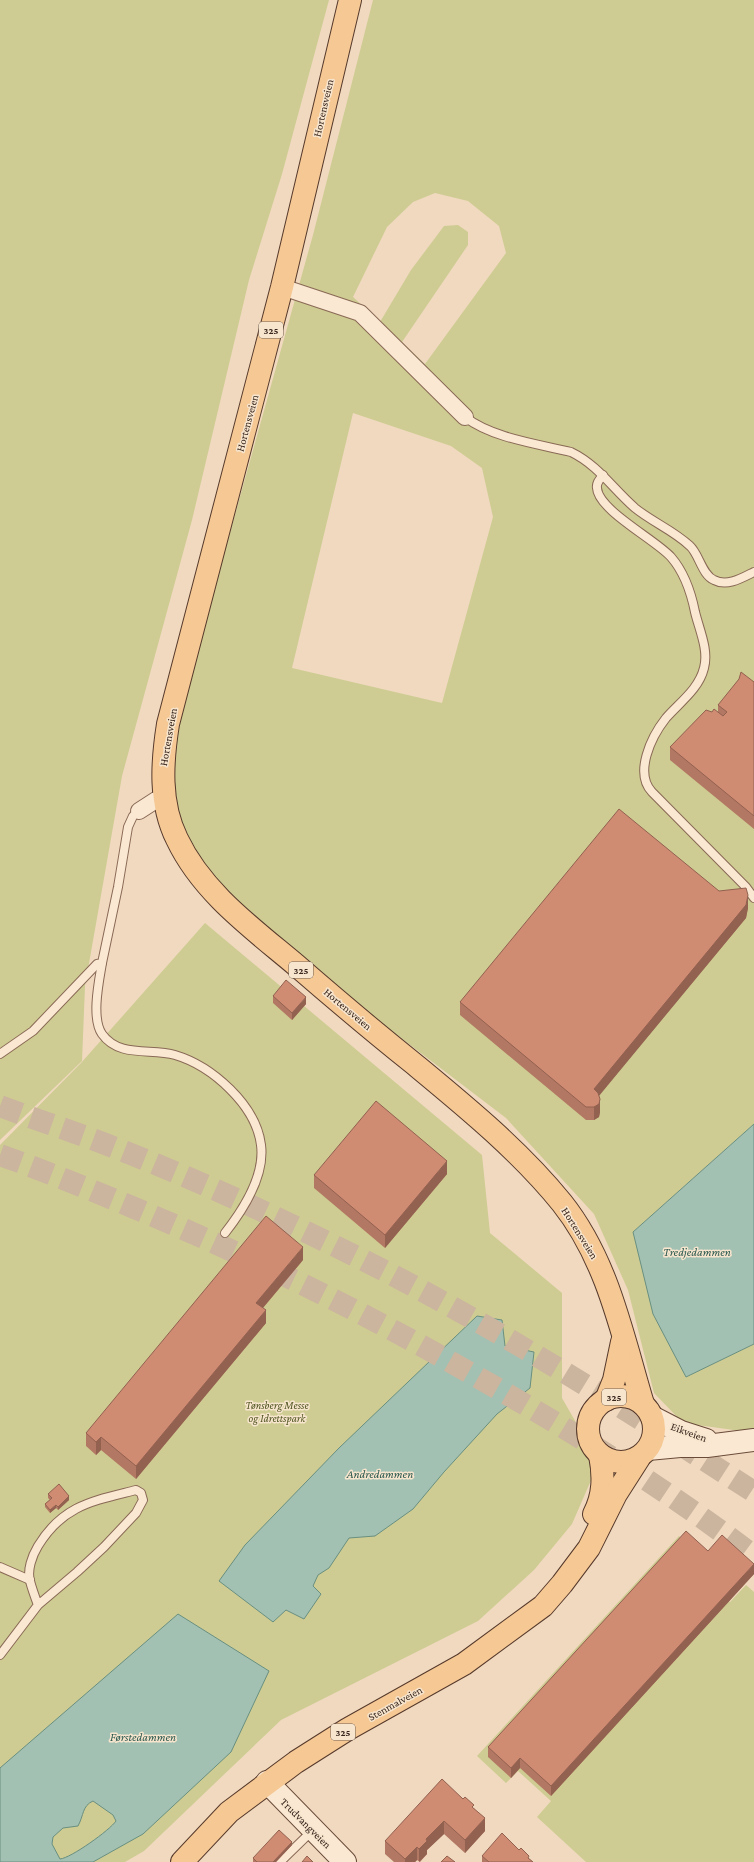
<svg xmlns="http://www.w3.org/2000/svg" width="754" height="1862" font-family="'Crimson Pro',serif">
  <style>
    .green { fill: #cecc92; fill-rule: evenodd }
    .water { fill: #a2c1b3; stroke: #698f80; fill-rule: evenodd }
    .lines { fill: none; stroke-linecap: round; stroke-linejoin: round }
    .primary-tunnel { stroke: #cbb59e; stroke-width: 22; stroke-dasharray: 22 11; stroke-linecap: butt }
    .service-casing { stroke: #896956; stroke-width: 10 }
    .minor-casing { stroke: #896956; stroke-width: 18 }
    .secondary-casing { stroke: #6a4b3a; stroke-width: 24 }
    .primary-casing { stroke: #56392b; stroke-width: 24 }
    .service { stroke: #fae8d2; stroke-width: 8 }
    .minor { stroke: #fae8d2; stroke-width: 16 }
    .secondary { stroke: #fae8d2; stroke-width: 22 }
    .primary { stroke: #f5c894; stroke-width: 22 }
    .wall { fill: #b37863 }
    .shaded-wall { fill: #926150 }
    .building { fill: #d08b73; stroke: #926150 }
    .labels { text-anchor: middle; stroke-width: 3; stroke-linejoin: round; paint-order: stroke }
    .shield { fill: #f7e5ce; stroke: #715f51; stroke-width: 1 }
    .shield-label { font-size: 10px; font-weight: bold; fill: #38251c }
    .street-label { font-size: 11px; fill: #38251c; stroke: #f7e5ce }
    .park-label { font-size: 11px; font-style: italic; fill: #505521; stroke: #f7e5ce }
    .water-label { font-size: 12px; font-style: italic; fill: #2a584e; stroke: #f7e5ce }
  </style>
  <rect width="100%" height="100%" fill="#f0d9bf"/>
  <!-- green -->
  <g class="green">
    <polygon points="0,0 329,0 282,174 249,280 192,520 122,776 85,986 82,1061 0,1140"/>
    <path d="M373,0h381v1124l-121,108 53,145 68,-33v86l-6,2 -65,-9 -29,-30 -26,-103 -34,-76 -88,-96 -202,-154 -99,-85 -29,-62 -3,-80 140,-502zM435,193l33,8 31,25 7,27 -81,111 -23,-22 66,-97v-13l-10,-7 -14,1 -33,44 -31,52 -27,-25 34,-70 26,-25zM353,413l98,33 31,22 11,49 -51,186 -150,-35z"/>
    <polygon points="205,923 482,1155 490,1233 562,1293 562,1398 586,1440 592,1478 572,1524 534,1570 478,1621 281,1720 144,1851 125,1862 0,1862 0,1145 81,1063"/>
    <polygon points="679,1536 701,1556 691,1567 730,1602 746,1585 754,1592 754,1862 586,1862 537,1817 551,1801 518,1771 506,1783 477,1756"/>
  </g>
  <!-- water -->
  <g class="water">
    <polygon points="754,1124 754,1344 686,1377 653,1314 633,1232"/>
    <polygon points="477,1316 502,1320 505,1346 534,1352 530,1388 497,1414 444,1472 413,1509 375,1536 349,1538 329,1568 318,1575 313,1586 321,1594 304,1619 286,1610 273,1622 219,1581 245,1545 339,1448"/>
    <path d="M178,1614l91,57 -38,81 -88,82 -50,28h-93v-94zM93,1801l20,14 3,6c-6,9 -45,37 -56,38l-8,-15 1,-7 10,-9 15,-2c6,-11 4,-20 15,-25z"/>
  </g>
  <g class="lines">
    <!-- primary-tunnel -->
    <g class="primary-tunnel">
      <path d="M0,1106c37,14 75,26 113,41 75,29 149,63 222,99 146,71 283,158 419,246"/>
      <path d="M0,1155c45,16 89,34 132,52 117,49 230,104 340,167 97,55 193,114 282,182"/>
    </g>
    <defs>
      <g id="service">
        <path d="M465,417c27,21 73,27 106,35 27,13 42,37 64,56 17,14 38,22 55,38 9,8 12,29 24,34 13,7 28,-2 40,-8"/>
        <path d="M603,475c-3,4 -7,8 -6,13 1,22 59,52 74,69 13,15 20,35 24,55 4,17 14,38 9,56 -5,21 -25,35 -38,50 -15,19 -32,55 -14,74l94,95 8,11"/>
        <path d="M102,963c-3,18 -11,55 0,71 17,24 49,14 73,21 37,11 81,50 86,90 4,30 -18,65 -36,88"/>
        <polyline points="0,1054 33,1031 97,964 102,963 118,887 128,827 133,816 139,811"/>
        <polyline points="0,1567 30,1580"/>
        <path d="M0,1655l38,-50c-3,-8 -6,-16 -8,-24 -3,-11 2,-25 8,-35 25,-41 55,-45 98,-56l5,3 2,7 -7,13 -32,34 -27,25 -39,33"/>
        <polyline points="280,1862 313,1830"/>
      </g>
      <g id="minor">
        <polyline points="282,287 360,313 465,417"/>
        <polyline points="139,811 156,800 165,798"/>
      </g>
      <g id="secondary">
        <polyline points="652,1417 681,1432 706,1440"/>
        <polyline points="648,1449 680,1446 707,1446 754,1440"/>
        <polyline points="267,1782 345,1862"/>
      </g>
      <g id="primary">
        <path d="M350,0l-68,287 -114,437c-6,38 -9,79 9,115 25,53 75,89 119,126 38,33 77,66 117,98 52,43 106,87 149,140 46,58 60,131 81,201"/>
        <circle cx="621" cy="1429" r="33"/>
        <polyline points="606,1400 614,1380 622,1342"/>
        <path d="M594,1514c10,-19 10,-38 6,-59"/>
        <polyline points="182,1862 229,1812 296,1762 348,1729 464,1664 543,1606 562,1584 589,1548 616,1494 639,1458"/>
      </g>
    </defs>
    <!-- service casing -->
    <use href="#service" class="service-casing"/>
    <!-- minor casing -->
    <use href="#minor" class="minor-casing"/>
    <!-- secondary casing -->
    <use href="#secondary" class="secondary-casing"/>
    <!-- primary casing -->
    <use href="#primary" class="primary-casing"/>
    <!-- service -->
    <use href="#service" class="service"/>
    <!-- minor -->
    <use href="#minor" class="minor"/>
    <!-- secondary -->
    <use href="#secondary" class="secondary"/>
    <!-- primary -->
    <use href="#primary" class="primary"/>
  </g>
  <!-- wall -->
  <g class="wall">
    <polygon points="754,682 754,829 670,760 670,747 712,712 718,712 718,705"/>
    <polygon points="719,891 748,908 746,918 599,1095 600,1112 599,1117 594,1120 586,1120 460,1015 460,1002"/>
    <polygon points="273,996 306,1004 292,1020 273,1003"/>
    <polygon points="447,1174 385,1248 314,1188 314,1175"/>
    <polygon points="303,1260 263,1308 266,1323 136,1479 101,1450 96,1455 86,1446 86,1433"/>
    <polygon points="48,1494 69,1500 58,1510 56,1508 50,1513 45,1507 45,1504 50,1500 48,1498"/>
    <polygon points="708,1551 754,1574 551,1796 520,1768 511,1778 488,1757 488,1747"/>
    <polygon points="474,1808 485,1831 465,1853 444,1834 427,1850 427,1854 420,1862 417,1860 415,1862 394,1862 385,1854 385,1841"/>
    <polygon points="292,1845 276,1862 253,1862 253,1858"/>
    <polygon points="519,1850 533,1862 482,1862 482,1856"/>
  </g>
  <!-- shaded-wall -->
  <g class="shaded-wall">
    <polygon points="748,895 748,908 746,918 594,1102 594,1089"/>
    <polygon points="306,997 306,1004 292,1020 292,1013"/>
    <polygon points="600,1099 600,1112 599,1117 594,1120 594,1107"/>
    <polygon points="447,1161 447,1174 385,1248 385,1235"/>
    <polygon points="303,1247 303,1260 256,1316 256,1303"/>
    <polygon points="266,1310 266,1323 136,1479 136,1466"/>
    <polygon points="101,1437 101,1450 96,1455 96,1442"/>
    <polygon points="69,1496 69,1500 58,1510 58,1507"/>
    <polygon points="56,1505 56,1508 50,1513 50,1510"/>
    <polygon points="754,1564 754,1574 551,1796 551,1786"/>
    <polygon points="520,1758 520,1768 511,1778 511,1768"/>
    <polygon points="485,1818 485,1831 465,1853 465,1840"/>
    <polygon points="444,1821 444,1834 427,1850 427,1854 419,1862 419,1849 426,1839"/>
    <polygon points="292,1842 292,1845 276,1862 273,1862"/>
    <polygon points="417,1847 417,1860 415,1862 405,1862 405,1859"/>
  </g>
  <!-- building -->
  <g class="building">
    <polygon points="741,672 754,682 754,816 670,747 706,710 712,712 714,709 723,716 727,712 718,705 739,679"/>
    <polygon points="619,809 719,891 746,888 748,895 746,905 594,1089 598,1093 600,1099 599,1104 594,1107 586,1107 460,1002"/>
    <polygon points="286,980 306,997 292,1013 273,996"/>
    <polygon points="376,1101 447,1161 385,1235 314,1175"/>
    <polygon points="266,1216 303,1247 256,1303 266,1310 136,1466 101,1437 96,1442 86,1433"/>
    <polygon points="59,1484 69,1496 58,1507 56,1505 50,1510 45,1504 52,1498 48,1494"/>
    <polygon points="686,1531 708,1551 722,1535 754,1564 551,1786 520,1758 511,1768 488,1747"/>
    <polygon points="442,1779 463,1799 465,1797 474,1805 472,1807 485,1818 465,1840 444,1821 426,1839 427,1841 419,1849 417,1847 405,1859 385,1841"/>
    <polygon points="279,1830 292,1842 273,1862 257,1862 253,1858"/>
    <polygon points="502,1833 519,1850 521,1848 529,1856 528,1858 533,1862 489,1862 482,1856"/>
    <polygon points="307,1856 313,1862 302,1862"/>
    <polygon points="447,1856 455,1862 441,1862"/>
  </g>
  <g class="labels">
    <!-- shield labels -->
    <g class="shield">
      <rect x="259" y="322" width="24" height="16" rx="3"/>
      <rect x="289" y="962" width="24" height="16" rx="3"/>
      <rect x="602" y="1389" width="24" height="16" rx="3"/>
      <rect x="331" y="1724" width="24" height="16" rx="3"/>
    </g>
    <g class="shield-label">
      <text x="271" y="334">325</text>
      <text x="301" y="974">325</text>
      <text x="614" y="1401">325</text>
      <text x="343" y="1736">325</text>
    </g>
    <!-- street labels -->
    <g class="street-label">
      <text transform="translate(323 108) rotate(-77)" y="4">Hortensveien</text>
      <text transform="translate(247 423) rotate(-75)" y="4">Hortensveien</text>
      <text transform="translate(168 737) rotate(-80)" y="4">Hortensveien</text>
      <text transform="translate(348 1009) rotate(40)" y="4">Hortensveien</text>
      <text transform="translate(580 1233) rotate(58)" y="4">Hortensveien</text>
      <text transform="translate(689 1432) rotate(20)" y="4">Eikveien</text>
      <text transform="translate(395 1703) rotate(-29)" y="4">Stenmalveien</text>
      <text transform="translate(306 1823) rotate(45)" y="4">Trudvangveien</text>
    </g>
    <!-- park labels -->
    <g class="park-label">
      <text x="277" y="1409">Tønsberg Messe<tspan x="277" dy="13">og Idrettspark</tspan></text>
    </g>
    <!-- water labels -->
    <g class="water-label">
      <text x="697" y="1256">Tredjedammen</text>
      <text x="380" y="1478">Andredammen</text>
      <text x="143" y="1741">Førstedammen</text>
    </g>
  </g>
</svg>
